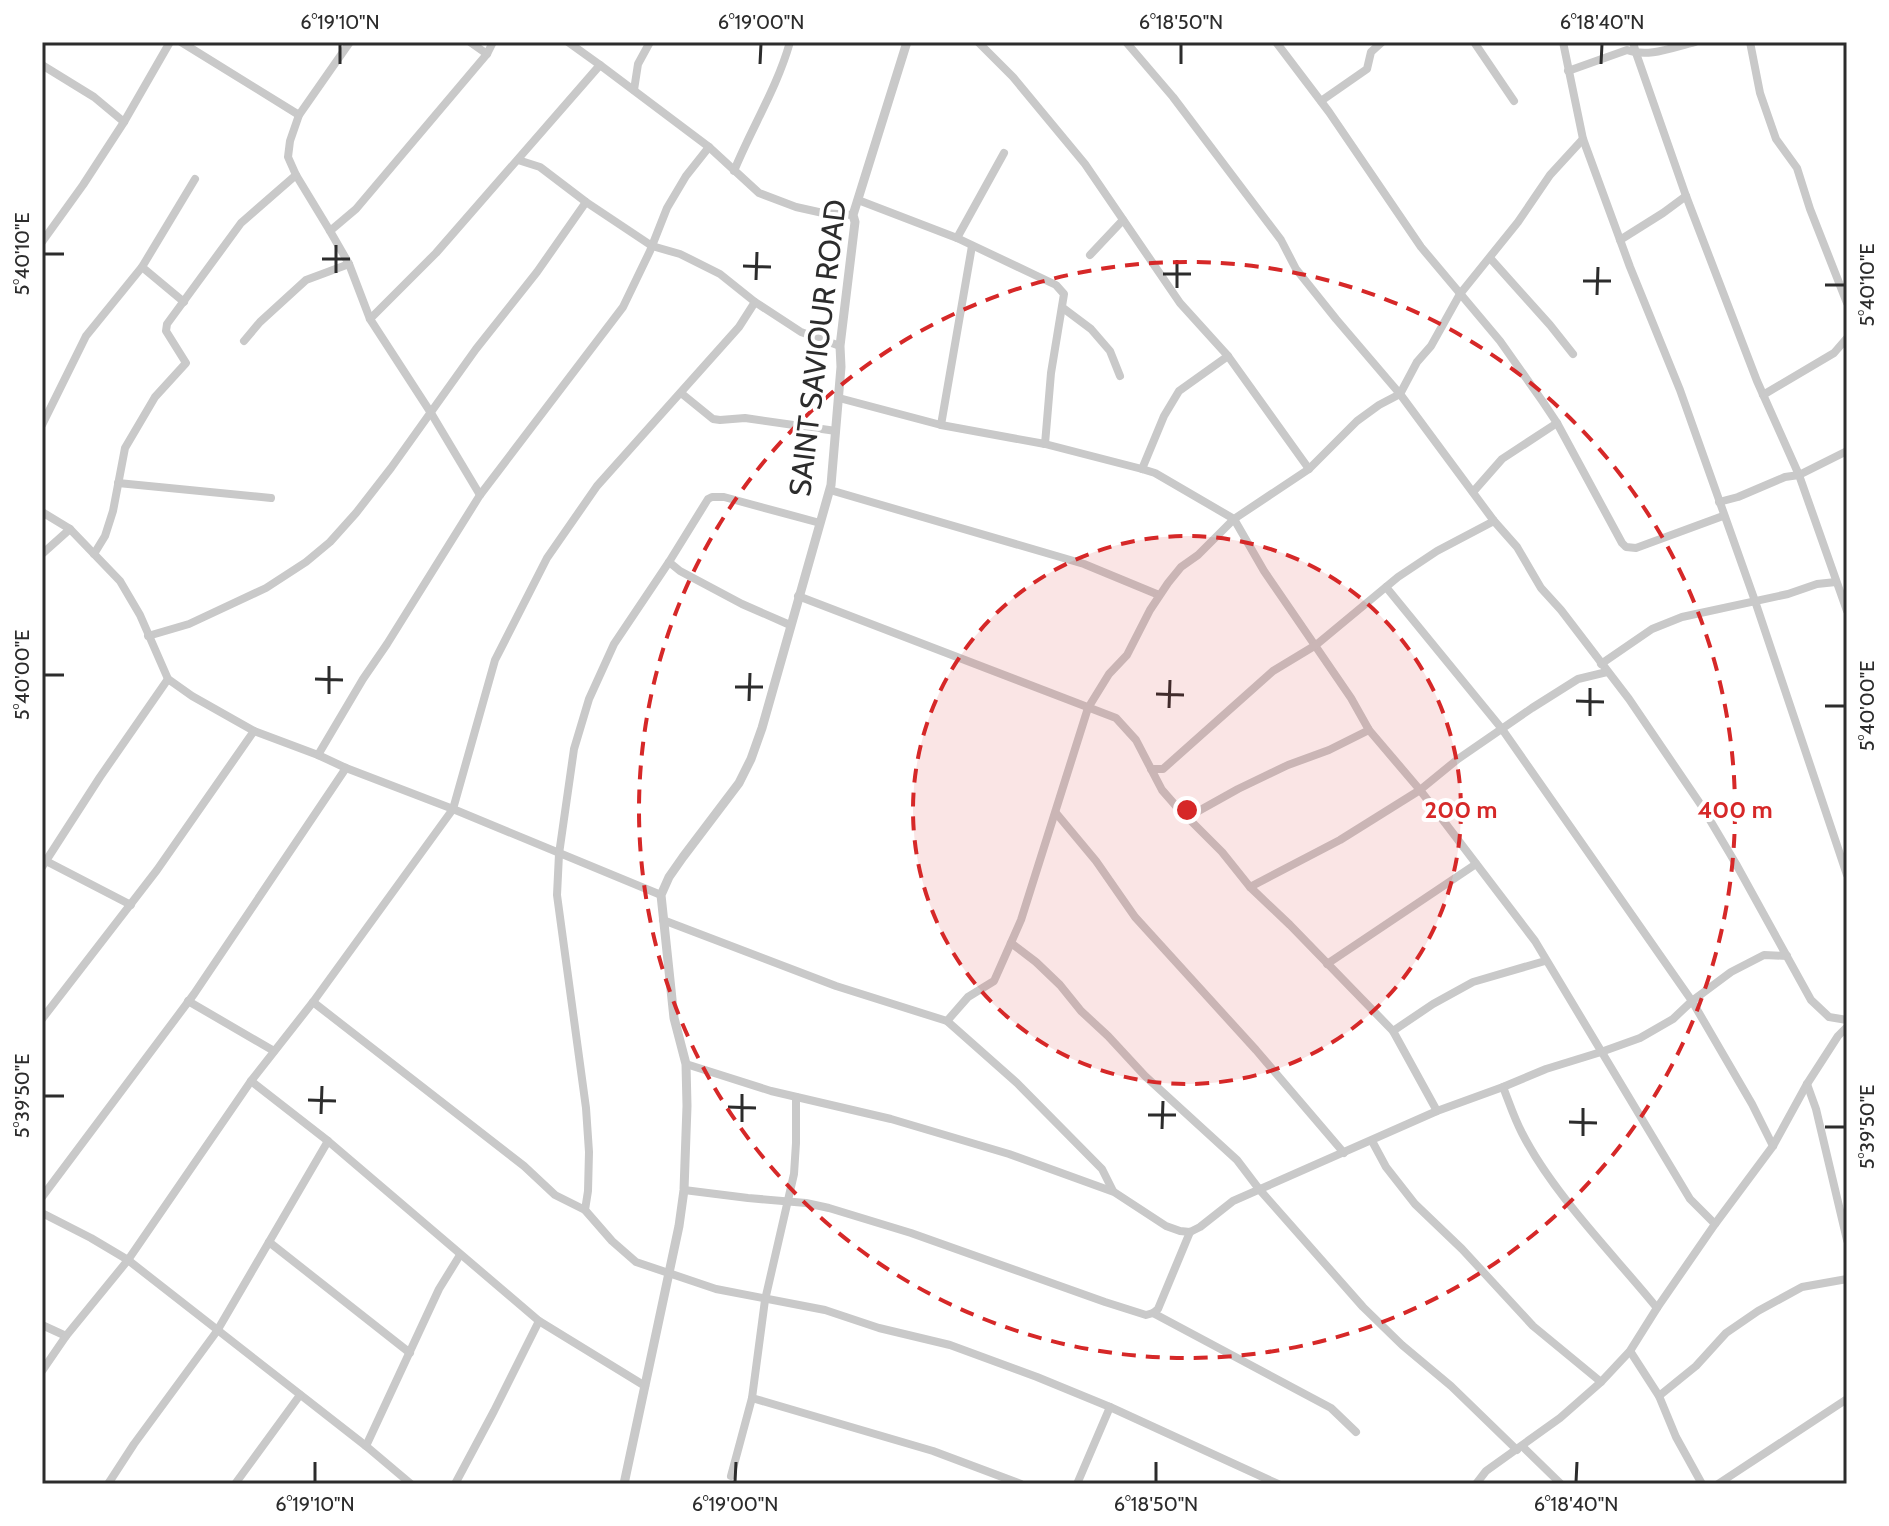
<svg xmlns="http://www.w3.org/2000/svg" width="1889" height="1526" font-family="Cabin,sans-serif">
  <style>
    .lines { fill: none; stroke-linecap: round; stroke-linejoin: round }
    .minor { stroke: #c9c9c9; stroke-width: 8 }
    .tertiary { stroke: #c9c9c9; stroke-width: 9 }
    .ticks { fill: none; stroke: #2c2c2c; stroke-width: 3 }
    .ring { fill: none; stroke: #d62828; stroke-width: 4; stroke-dasharray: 14 10 }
    .labels { text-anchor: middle; stroke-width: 8; stroke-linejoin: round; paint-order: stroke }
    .street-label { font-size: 30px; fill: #2c2c2c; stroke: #fff }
    .centre { fill: #d62828; stroke: #fff; stroke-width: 4 }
    .ring-label { font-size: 24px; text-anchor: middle; font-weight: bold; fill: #d62828; stroke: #fff; stroke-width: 8; stroke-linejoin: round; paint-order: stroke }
    .neatline { fill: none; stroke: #2c2c2c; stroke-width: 3 }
    .ticks-label { font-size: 20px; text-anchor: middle; fill: #2c2c2c }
  </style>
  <rect width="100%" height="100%" fill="#fff"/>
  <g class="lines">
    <!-- minor -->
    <g class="minor">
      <polyline points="181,42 299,115"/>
      <polyline points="350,42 299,115 290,141 288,157 296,175 330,231 349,264 370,319 431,413 480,495"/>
      <polyline points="470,42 487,54"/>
      <polyline points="568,42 600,65"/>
      <polyline points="978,42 1013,77 1085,164 1180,303 1228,356 1309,469"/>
      <polyline points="1126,42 1173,97 1281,240 1296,269 1336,319 1400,394 1494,521 1517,547 1541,588 1561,610 1629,699 1701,805 1736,864 1811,1000 1829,1017 1847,1020"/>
      <polyline points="1276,42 1329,112 1421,247 1500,341 1543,402 1557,423 1622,543 1626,547 1636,548 1723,516"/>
      <polyline points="1474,42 1514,101"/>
      <polyline points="1563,42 1583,139 1630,267 1680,390 1755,601 1847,875"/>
      <polyline points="1633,42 1636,53 1686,196 1757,381 1799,475 1847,611"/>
      <polyline points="1750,42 1760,93 1776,139 1797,168 1810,209 1847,303"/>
      <polyline points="42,65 94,97 124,122"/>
      <path d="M1568,71l59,-21c22,8 46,-3 68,-8"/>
      <polyline points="634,90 638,64 650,42"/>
      <polyline points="1321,101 1367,69 1371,52 1382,42"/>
      <polyline points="518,160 540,167 586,202 652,246 680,254 720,274 755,302"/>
      <path d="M734,171c18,-44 43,-83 56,-129"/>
      <polyline points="858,200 957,238 1056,285 1064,294 1051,373 1045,444"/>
      <polyline points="330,231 356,209 487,54 493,42"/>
      <polyline points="957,238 1004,153"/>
      <polyline points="1620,240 1663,213 1686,196"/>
      <polyline points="42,242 83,185 124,122 170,42"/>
      <polyline points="1090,255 1123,220"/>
      <polyline points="1490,258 1550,325 1573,354"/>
      <polyline points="142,267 195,179"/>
      <polyline points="1063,308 1091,329 1110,351 1120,376"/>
      <polyline points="370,319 436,253 600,65 709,147 759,193 796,207 823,213 853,215"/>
      <polyline points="244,341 260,322 306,280 349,264"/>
      <polyline points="681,393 713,419 720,420 745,418 836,431"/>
      <polyline points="1763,395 1834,353 1847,338"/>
      <polyline points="839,398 941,425 1045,444 1142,469 1155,473 1234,519 1264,571 1351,698 1369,730 1420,790 1535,941 1690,1199 1715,1224"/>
      <polyline points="42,425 86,336 142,267 184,302"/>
      <polyline points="941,425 972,246"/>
      <polyline points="1142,469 1164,416 1179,391 1228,356"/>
      <polyline points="118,483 271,498"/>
      <polyline points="830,490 1084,564 1159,595"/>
      <polyline points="1473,492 1502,459 1557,423"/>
      <polyline points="1719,502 1738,497 1785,477 1799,475 1847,451"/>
      <polyline points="42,512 70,529 120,581 140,615 168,679 192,696 254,731 318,755 346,768 453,809 661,895"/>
      <polyline points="820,523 724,497 712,497 708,499 669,562 614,644 589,699 574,749 559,854 557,895 586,1108 589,1152 588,1191 585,1210 612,1241 636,1262 716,1289 825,1310 879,1328 950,1345 1037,1377 1110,1407"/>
      <polyline points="42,554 70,529"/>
      <polyline points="94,554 105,536 113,511 125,448 155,397 186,363 166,331 167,324 241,223 296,175"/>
      <polyline points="669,562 680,571 742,604 790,625"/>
      <polyline points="1386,587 1502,729 1692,1001 1752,1104 1773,1146"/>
      <polyline points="798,596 1116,718 1136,740 1162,790 1176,806 1222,852 1250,887 1290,925 1393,1031 1437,1111"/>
      <polyline points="148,636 189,624 266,588 306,562 330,542 356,513 391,468 476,349 537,272 586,202"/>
      <polyline points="1601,664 1652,629 1682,617 1788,594 1817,584 1836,582"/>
      <polyline points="318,755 363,679 387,644 480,495 623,307 650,251 667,208 686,176 709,147"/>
      <polyline points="1151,769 1163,769 1273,671 1316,645 1398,577 1437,551 1494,521"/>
      <polyline points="1056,813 1096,861 1135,917 1256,1050 1344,1153"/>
      <polyline points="1186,818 1238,789 1288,765 1329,750 1369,730"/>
      <polyline points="46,861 131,905"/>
      <polyline points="42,867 100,777 168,679"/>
      <polyline points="1250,887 1340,840 1420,790 1458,759 1532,708 1578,679 1607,672"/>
      <polyline points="663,920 836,986 947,1021 1017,1083 1102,1169 1113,1191"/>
      <polyline points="1011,943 1036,962 1060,985 1081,1011 1108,1036 1145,1076 1237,1160 1259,1189 1363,1307 1402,1345 1451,1386 1517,1450"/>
      <polyline points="1327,964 1476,864"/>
      <polyline points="188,1001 274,1051"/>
      <polyline points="313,1002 524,1166 555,1195 585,1210"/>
      <polyline points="42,1019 157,870 254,731"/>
      <polyline points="947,1021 968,997 994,981 1021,920 1088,708 1109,674 1127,655 1150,610 1168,583 1181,567 1198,555 1234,519 1309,469 1357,421 1379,405 1400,394 1417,362 1431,346 1460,294 1518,222 1550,175 1583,139"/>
      <polyline points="1393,1031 1433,1004 1473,982 1545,961"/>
      <polyline points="686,1064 771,1091 891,1119 1009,1154 1114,1192 1166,1226 1180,1231 1190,1232 1200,1227 1233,1201 1437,1111 1503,1087 1546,1069 1601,1052 1640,1038 1673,1019 1692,1001 1731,972 1764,955 1787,956"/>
      <polyline points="251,1081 328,1141 539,1321 645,1386"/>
      <polyline points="1807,1084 1816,1109 1847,1240"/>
      <path d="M1503,1087c6,15 11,31 19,46 31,61 91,121 135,175"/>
      <polyline points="1372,1141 1386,1167 1415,1204 1462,1249 1533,1326 1601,1382"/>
      <polyline points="684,1190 748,1198 806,1203 829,1208 911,1233 1105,1302 1146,1315 1153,1313 1331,1408 1356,1432"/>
      <polyline points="42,1197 194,994 346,768"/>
      <polyline points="42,1213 91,1238 128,1260 366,1446 411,1484"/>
      <polyline points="269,1242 410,1353"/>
      <polyline points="1153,1313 1158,1309 1190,1232"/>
      <polyline points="42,1325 66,1336"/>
      <polyline points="1630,1351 1659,1396 1676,1437 1702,1484"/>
      <polyline points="42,1371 66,1336 128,1260 251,1081 313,1002 453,809 495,660 547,558 597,486 739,327 755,302 801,332 840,346"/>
      <polyline points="1659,1396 1696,1366 1726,1333 1758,1311 1802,1287 1847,1279"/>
      <polyline points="752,1398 933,1451 1021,1484"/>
      <polyline points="366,1446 439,1289 460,1255"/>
      <polyline points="1522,1446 1561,1484"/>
      <polyline points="731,1476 752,1398 765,1300 794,1174 796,1143 796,1097"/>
      <polyline points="108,1484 134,1444 217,1331 328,1141"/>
      <polyline points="235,1484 300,1395"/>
      <polyline points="455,1484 494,1411 539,1321"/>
      <polyline points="1077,1484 1110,1407 1278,1484"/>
      <polyline points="1476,1484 1486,1471 1560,1418 1601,1382 1630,1351 1657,1308 1715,1224 1773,1146 1807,1084 1838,1036 1847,1027"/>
      <polyline points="1718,1484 1847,1399"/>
    </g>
    <!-- tertiary -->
    <polyline class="tertiary" points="624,1484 679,1226 684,1190 687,1106 686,1064 674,1018 661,895 669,877 683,857 739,783 751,759 762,728 831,485 841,367 840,346 855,222 853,215 907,42"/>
  </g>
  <!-- ticks -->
  <path class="ticks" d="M340,64v-20M760,64l1,-20M1181,64v-20M1601,64l1,-20M44,254h20M322,259h28M743,266l28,1M336,273v-28M1163,274h28M756,280l1,-28M1583,281h28M1825,285h20M1177,288v-28M1597,295l1,-28M44,675h20M315,679l28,1M735,687h28M329,694v-28M1156,694l28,1M749,701l1,-28M1576,701l28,1M1825,706h20M1169,708l1,-28M1590,716v-28M44,1096h20M308,1100l28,1M728,1107l28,1M321,1114l1,-28M1148,1115h28M742,1122v-28M1569,1122l28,1M1825,1127h20M1162,1129l1,-28M1583,1136v-28M315,1482v-20M735,1482l1,-20M1156,1482v-20M1576,1482l1,-20"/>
  <!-- distance rings -->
  <circle cx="1187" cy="810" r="274" fill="#d62828" fill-opacity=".12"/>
  <g class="ring">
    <circle cx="1187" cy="810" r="274"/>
    <circle cx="1187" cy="810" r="548"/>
  </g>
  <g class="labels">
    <!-- street labels -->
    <g class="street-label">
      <text transform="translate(818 348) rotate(-83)" y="10">SAINT SAVIOUR ROAD</text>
    </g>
  </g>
  <circle cx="1187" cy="810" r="12" class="centre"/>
  <g class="ring-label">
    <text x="1461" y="818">200 m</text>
    <text x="1735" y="818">400 m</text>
  </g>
  <!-- border -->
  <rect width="1889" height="1526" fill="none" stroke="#ffffff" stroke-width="88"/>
  <rect x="44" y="44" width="1801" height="1438" class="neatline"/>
  <g class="ticks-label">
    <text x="340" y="29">6°19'10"N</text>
    <text x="761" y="29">6°19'00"N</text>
    <text x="1181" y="29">6°18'50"N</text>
    <text x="1602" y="29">6°18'40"N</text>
    <text transform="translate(22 254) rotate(-90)" y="7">5°40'10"E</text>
    <text transform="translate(1867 285) rotate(-90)" y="7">5°40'10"E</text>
    <text transform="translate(22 675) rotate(-90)" y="7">5°40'00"E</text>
    <text transform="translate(1867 706) rotate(-90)" y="7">5°40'00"E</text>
    <text transform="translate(22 1096) rotate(-90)" y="7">5°39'50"E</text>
    <text transform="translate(1867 1127) rotate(-90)" y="7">5°39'50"E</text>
    <text x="315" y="1511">6°19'10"N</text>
    <text x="735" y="1511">6°19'00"N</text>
    <text x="1156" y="1511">6°18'50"N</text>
    <text x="1576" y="1511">6°18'40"N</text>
  </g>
</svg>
